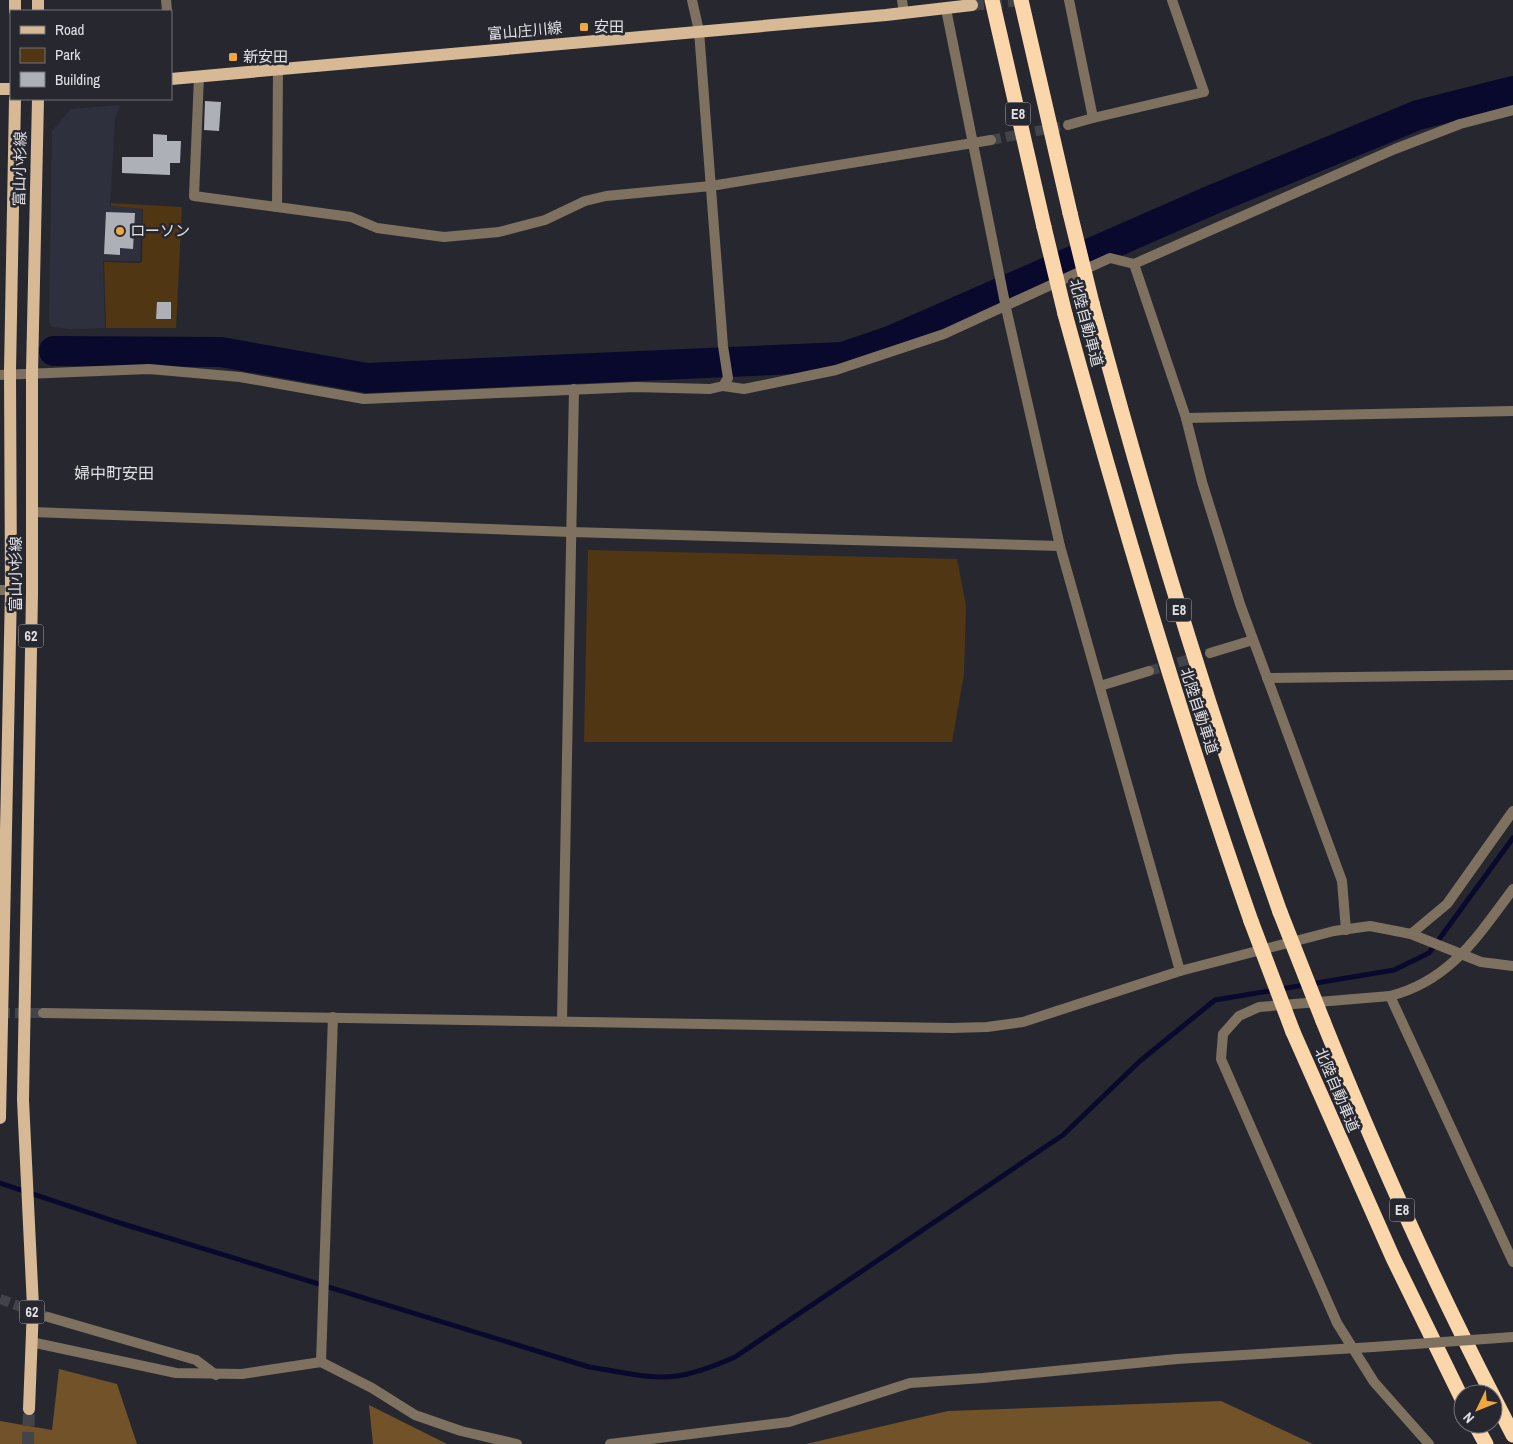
<svg xmlns="http://www.w3.org/2000/svg" width="1513" height="1444" font-family="'Archivo Narrow','Noto Sans JP',sans-serif">
  <style>
    .built { fill: #2e303d }
    .green { fill: #503612 }
    .forest { fill: #715229 }
    .lines { fill: none; stroke-linecap: round; stroke-linejoin: round }
    .stream { stroke: #09082d; stroke-width: 5 }
    .river { stroke: #09082d; stroke-width: 30 }
    .building { fill: #aeb0b8 }
    .minor-tunnel { stroke: #43444a; stroke-width: 10; stroke-dasharray: 10 5; stroke-linecap: butt }
    .tertiary-tunnel { stroke: #43444a; stroke-width: 10; stroke-dasharray: 10 5; stroke-linecap: butt }
    .primary-tunnel { stroke: #43444a; stroke-width: 12; stroke-dasharray: 12 6; stroke-linecap: butt }
    .minor { stroke: #7f715f; stroke-width: 10 }
    .tertiary { stroke: #7f715f; stroke-width: 10 }
    .primary { stroke: #d7b995; stroke-width: 12 }
    .motorway { stroke: #fad6aa; stroke-width: 15 }
    .minor-bridge { stroke: #7f715f; stroke-width: 10 }
    .motorway-bridge { stroke: #fad6aa; stroke-width: 15 }
    .poi-dot { fill: #efa73e; stroke: #27282f; stroke-width: 2 }
    .labels { text-anchor: middle; stroke-width: 5; stroke-linejoin: round; paint-order: stroke }
    .shield { fill: #27282f; stroke: #a8a9ae; stroke-width: 1 }
    .shield-label { font-size: 14px; font-weight: bold; fill: #e0e0e5 }
    .poi-label { font-size: 15px; fill: #e0e0e5; stroke: #27282f; text-anchor: start }
    .street-label { font-size: 15px; fill: #e0e0e5; stroke: #27282f }
    .neighbourhood-label { font-size: 16px; fill: #e0e0e5; stroke: #27282f }
  </style>
  <rect width="100%" height="100%" fill="#27282f"/>
  <!-- built -->
  <polygon class="built" points="120,105 115,119 110,206 142,209 140,261 103,261 105,328 71,329 52,327 49,322 52,131 71,109"/>
  <!-- green -->
  <g class="green">
    <polygon points="111,203 182,207 176,328 106,328 104,262 139,263 142,262 143,209 111,206"/>
    <polygon points="588,550 957,559 966,605 964,674 952,742 584,742"/>
  </g>
  <!-- forest -->
  <g class="forest">
    <polygon points="59,1369 117,1384 137,1444 0,1444 0,1421 52,1430"/>
    <polygon points="1221,1401 1313,1444 806,1444 948,1411"/>
    <polygon points="369,1405 447,1444 373,1444"/>
  </g>
  <g class="lines">
    <!-- stream -->
    <path class="stream" d="M0,1183l120,40 469,144c28,4 60,13 88,9 20,-3 40,-11 58,-19l328,-222 77,-74 75,-61 179,-30 35,-17 84,-115"/>
    <!-- river -->
    <polyline class="river" points="54,351 221,352 367,378 843,357 890,341 1214,199 1418,115 1513,91"/>
  </g>
  <!-- building -->
  <g class="building">
    <polygon points="205,101 221,102 219,131 204,130"/>
    <polygon points="153,134 167,135 167,141 181,141 180,163 170,163 170,175 122,173 122,157 153,157"/>
    <polygon points="106,212 135,213 133,249 120,248 120,255 104,254"/>
    <polygon points="157,302 171,302 171,319 156,319"/>
  </g>
  <g class="lines">
    <!-- minor-tunnel -->
    <g class="minor-tunnel">
      <polyline points="991,140 1068,125"/>
      <polyline points="1149,671 1210,653"/>
      <polyline points="0,1299 48,1317"/>
    </g>
    <!-- tertiary-tunnel -->
    <polyline class="tertiary-tunnel" points="0,1013 43,1013"/>
    <!-- primary-tunnel -->
    <g class="primary-tunnel">
      <polyline points="972,5 1024,0"/>
      <polyline points="28,1444 29,1409"/>
    </g>
    <!-- minor -->
    <g class="minor">
      <polyline points="166,0 167,11"/>
      <polyline points="1069,0 1093,118 1204,92 1172,0"/>
      <polyline points="946,9 1006,308 1060,546 1180,971"/>
      <polyline points="278,69 277,207 351,217 377,228 444,237 499,232 545,220 585,201 606,196 711,186 991,140"/>
      <polyline points="199,76 194,196 277,207"/>
      <polyline points="1068,125 1093,118"/>
      <polyline points="1134,264 1186,418 1202,482 1240,604 1342,881 1346,930"/>
      <polyline points="0,375 149,369 240,377 364,399 635,387 710,389 723,386 728,378 723,346 699,31 692,0"/>
      <polyline points="723,386 744,389 836,370 944,334 1110,258 1134,264 1395,149 1460,124 1513,110"/>
      <polyline points="1186,418 1513,411"/>
      <polyline points="32,512 571,532 1060,546"/>
      <polyline points="0,590 11,590"/>
      <polyline points="1210,653 1253,640"/>
      <polyline points="1267,678 1513,675"/>
      <polyline points="1100,686 1149,671"/>
      <polyline points="1411,934 1447,904 1513,811"/>
      <polyline points="1390,996 1513,1262"/>
      <polyline points="562,1021 574,389"/>
      <polyline points="48,1317 196,1360 216,1375"/>
      <polyline points="31,1342 176,1373 242,1374 321,1362 372,1388 415,1415 461,1431 517,1444"/>
      <polyline points="321,1362 333,1017"/>
      <polyline points="610,1444 789,1422 910,1383 983,1378 1177,1359 1373,1347"/>
      <path d="M1429,1444l-55,-62 -37,-59 -116,-264 2,-25 16,-18 20,-9 131,-11c60,-15 88,-60 123,-107"/>
    </g>
    <!-- tertiary -->
    <g class="tertiary">
      <polyline points="902,0 904,13"/>
      <polyline points="43,1013 951,1028 987,1027 1023,1022 1180,971 1334,931 1370,926 1411,934 1481,962 1513,966"/>
    </g>
    <!-- primary -->
    <g class="primary">
      <polyline points="15,0 15,11"/>
      <polyline points="38,11 38,0"/>
      <polyline points="171,79 886,15 972,5"/>
      <polyline points="0,89 11,89"/>
      <polyline points="0,1118 11,590 10,371 15,99"/>
      <polyline points="29,1409 33,1307 23,1100 32,594 32,372 38,99"/>
    </g>
    <!-- motorway -->
    <g class="motorway">
      <polyline points="992,0 1044,227"/>
      <polyline points="1021,0 1070,213"/>
      <path d="M1092,303c55,207 116,407 188,609"/>
      <path d="M1065,314c56,204 116,407 186,607"/>
      <path d="M1323,1021c51,127 106,251 169,373"/>
      <polyline points="1293,1032 1393,1258 1463,1401"/>
      <polyline points="1493,1396 1513,1435"/>
      <polyline points="1475,1424 1486,1444"/>
    </g>
    <!-- minor-bridge -->
    <polyline class="minor-bridge" points="1373,1347 1513,1337"/>
    <!-- motorway-bridge -->
    <g class="motorway-bridge">
      <polyline points="1070,213 1092,303"/>
      <polyline points="1044,227 1065,314"/>
      <polyline points="1280,912 1323,1021"/>
      <polyline points="1251,921 1293,1032"/>
    </g>
  </g>
  <!-- markers -->
  <g class="poi-dot">
    <rect x="579" y="22" width="10" height="10" rx="2.5"/>
    <rect x="228" y="52" width="10" height="10" rx="2.5"/>
    <circle cx="120" cy="231" r="5"/>
  </g>
  <g class="labels">
    <!-- shield labels -->
    <g class="shield">
      <rect x="1005.5" y="102.5" width="25" height="23" rx="4"/>
      <rect x="1166.5" y="598.5" width="25" height="23" rx="4"/>
      <rect x="18.5" y="624.5" width="25" height="23" rx="4"/>
      <rect x="1389.5" y="1198.5" width="25" height="23" rx="4"/>
      <rect x="19.5" y="1300.5" width="25" height="23" rx="4"/>
    </g>
    <g class="shield-label">
      <text x="1018" y="119">E8</text>
      <text x="1179" y="615">E8</text>
      <text x="31" y="641">62</text>
      <text x="1402" y="1215">E8</text>
      <text x="32" y="1317">62</text>
    </g>
    <!-- poi labels -->
    <g class="poi-label">
      <text x="594" y="32">安田</text>
      <text x="243" y="62">新安田</text>
      <text x="130" y="236">ローソン</text>
    </g>
    <!-- street labels -->
    <g class="street-label">
      <text transform="translate(525 31) rotate(-5)" y="5">富山庄川線</text>
      <text transform="translate(20 169) rotate(-89)" y="5">富山小杉線</text>
      <text transform="translate(1086 323) rotate(75)" y="5">北陸自動車道</text>
      <text transform="translate(16 574) rotate(-90)" y="5">富山小杉線</text>
      <text transform="translate(1199 711) rotate(72)" y="5">北陸自動車道</text>
      <text transform="translate(1337 1090) rotate(67)" y="5">北陸自動車道</text>
    </g>
    <!-- neighbourhood labels -->
    <g class="neighbourhood-label">
      <text x="114" y="479">婦中町安田</text>
    </g>
  </g>
  <!-- legend -->
  <rect x="10" y="10" width="162" height="90" fill="#27282f" stroke="#717278"/>
  <rect x="20" y="26" width="25" height="8" fill="#d7b995" stroke="#717278"/>
  <text x="55" y="35" font-size="15" fill="#e0e0e5">Road</text>
  <rect x="20" y="48" width="25" height="15" fill="#503612" stroke="#717278"/>
  <text x="55" y="60" font-size="15" fill="#e0e0e5">Park</text>
  <rect x="20" y="72" width="25" height="15" fill="#aeb0b8" stroke="#717278"/>
  <text x="55" y="85" font-size="15" fill="#e0e0e5">Building</text>
  <!-- north arrow -->
  <g transform="translate(1478 1409) rotate(227)"><circle r="24" fill="#27282f" stroke="#717278"/>
  <path d="M0-4L9 19L0 12L-9 19Z" fill="#efa73e"/>
  <text y="-8" font-size="14" font-weight="bold" text-anchor="middle" fill="#e0e0e5">N</text>
  </g>
</svg>
